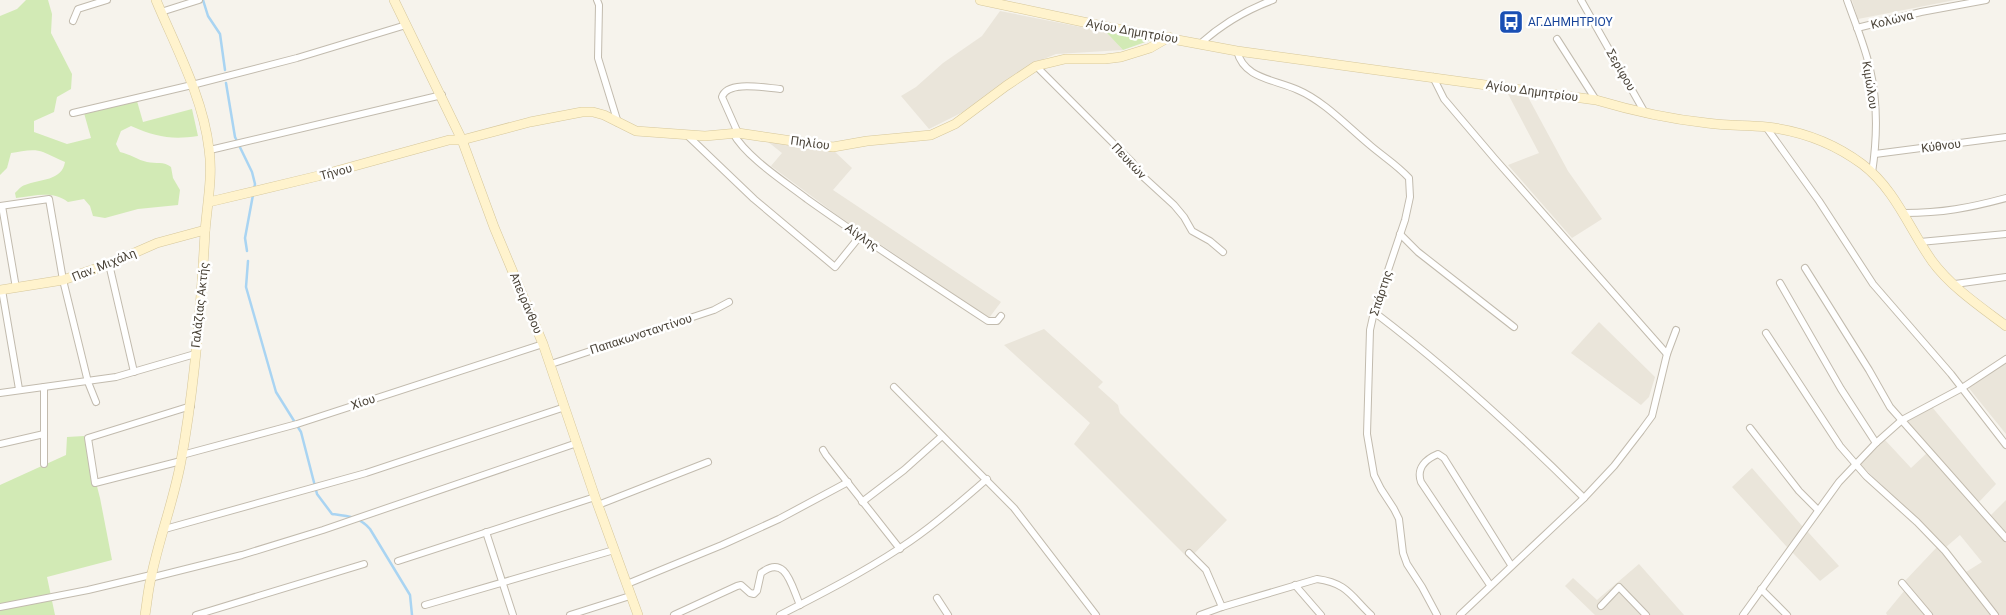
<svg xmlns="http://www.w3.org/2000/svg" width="2006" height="615" font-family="Roboto,sans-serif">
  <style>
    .residential { fill: #eae5da }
    .green { fill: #d2eab5 }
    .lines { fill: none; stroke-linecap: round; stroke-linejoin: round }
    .stream { stroke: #a9d4f2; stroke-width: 2.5 }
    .street-casing { stroke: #c2bbae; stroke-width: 8 }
    .secondary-casing { stroke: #d6c79b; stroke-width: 10 }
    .street { stroke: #fff; stroke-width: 6 }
    .secondary { stroke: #fff3cd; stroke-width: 9 }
    .labels { text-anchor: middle; stroke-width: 5; stroke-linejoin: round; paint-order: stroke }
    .street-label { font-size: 12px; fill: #4b4439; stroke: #fff }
    .transit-label { font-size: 12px; fill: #164399; stroke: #fff; text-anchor: start }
  </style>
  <rect width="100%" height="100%" fill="#f6f3ec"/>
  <!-- residential -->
  <g class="residential">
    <polygon points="1852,0 1955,0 1858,19"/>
    <polygon points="1000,11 1106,32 1123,50 1056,54 1034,63 963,112 929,129 901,96 916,87 943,63 982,36"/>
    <polygon points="1508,94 1528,97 1568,171 1602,219 1572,238 1508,165 1539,153"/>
    <polygon points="767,141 834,151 852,168 833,190 1001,302 989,318 837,215 771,166 782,153"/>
    <polygon points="1599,322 1655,377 1649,397 1641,405 1571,353"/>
    <polygon points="1044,329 1103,382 1098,387 1118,405 1120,413 1227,520 1189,559 1074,444 1090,423 1004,345"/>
    <polygon points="2006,362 2006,434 1968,387"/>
    <polygon points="1932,407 1996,484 1978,503 1906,421"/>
    <polygon points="1885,440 1911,468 1927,453 2006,541 2006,615 1998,615 1966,572 1982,562 1960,535 1946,547 1860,464"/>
    <polygon points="1752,468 1803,527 1787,547 1732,487"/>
    <polygon points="2006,500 2006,534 1991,515"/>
    <polygon points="1807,531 1839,566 1820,581 1792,552"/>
    <polygon points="1938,546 1991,615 1932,615 1904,582"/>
    <polygon points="1639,564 1684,615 1595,615 1565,586 1573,578 1597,600"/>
    <polygon points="1905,590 1925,615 1887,615 1886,613"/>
  </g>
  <!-- green -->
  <g class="green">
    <path d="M26,0h22l4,14 -1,19 21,41 -1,15 -14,8 -3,15 -20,9v11l33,12 24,-6 -7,-25 53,-12 6,21 49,-13 6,27c-26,4 -42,1 -67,-10l-10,5 -5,13 4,8c10,2 18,8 27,10 9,2 17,-1 24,5l2,11 7,12 -2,15 -40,4 -33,9 -12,-2 -3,-10 -6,-7 -16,3c-16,-12 -33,-6 -52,-4l-1,-5c3,-3 6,-7 10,-8 15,-6 37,-4 40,-23 -8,-3 -14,-7 -22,-10 -10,-4 -22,0 -32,1l-4,15 -7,7v-159l17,-7z"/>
    <polygon points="1106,32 1154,39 1123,50"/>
    <polygon points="84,436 100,498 112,560 47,577 55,615 0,615 0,485 66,455 67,437"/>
  </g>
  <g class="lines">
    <!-- stream -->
    <g class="stream">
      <polyline points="203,0 208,16 220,34 225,70"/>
      <polyline points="226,83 235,137 252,172 255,184 245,238 247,251"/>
      <path d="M248,261l-2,26 30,105 25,40 16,62 15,20c15,2 28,3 38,15l40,66 2,20"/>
    </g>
    <defs>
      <g id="street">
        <polyline points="597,0 599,5 598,58 618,123"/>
        <polyline points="1581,0 1645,113"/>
        <path d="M1847,0c8,23 18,46 23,69 8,34 7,71 2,104"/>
        <polyline points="161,12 199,0"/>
        <polyline points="73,21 78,9 107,0"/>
        <polyline points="1857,28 1921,12 1986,0"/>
        <polyline points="1557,39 1596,100"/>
        <path d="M1200,44c21,-19 46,-34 73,-44"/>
        <path d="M1237,51c7,28 37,28 61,39 26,11 51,38 73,56 13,11 26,19 38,32l1,19 -5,23 -31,92 -4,18 -3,104 7,41 7,14 13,20 5,10 4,34 4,11 15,23 15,28"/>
        <polyline points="1036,66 1132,162 1139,173 1174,205 1184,217 1192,231 1210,241 1223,252"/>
        <polyline points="1433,77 1444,99 1495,159 1667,354"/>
        <polyline points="73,113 192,85 297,58 406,25"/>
        <polyline points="1766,127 1819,201 1873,284 1951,374 2006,445"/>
        <path d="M733,133c13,24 52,49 74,66 59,42 120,82 181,122h9l4,-5"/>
        <path d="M738,133l-16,-36c5,-17 44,-9 58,-8"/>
        <polyline points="687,135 754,199 835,267 860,236"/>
        <polyline points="210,150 442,95"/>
        <polyline points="1875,154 2006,137"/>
        <polyline points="0,206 49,199 63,280 88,382 96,402"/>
        <polyline points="2,206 16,288"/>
        <path d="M1904,213c38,0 65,-5 102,-15"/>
        <polyline points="1400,234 1418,252 1514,327"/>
        <polyline points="1920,242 2006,234"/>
        <polyline points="109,264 134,372"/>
        <polyline points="1805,268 1869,370 1890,407 2006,538"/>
        <polyline points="1780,283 1841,389 1876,443"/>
        <polyline points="1955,284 2006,277"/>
        <polyline points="2,290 19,389"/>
        <path d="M1374,312c75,57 144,120 210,186"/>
        <polyline points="1766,333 1840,446 1866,476 1917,522 1945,551 1995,615"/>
        <polyline points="551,364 714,310 729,302"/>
        <polyline points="44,387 44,464"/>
        <polyline points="894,387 1014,508 1096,615"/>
        <polyline points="0,393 116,377 195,354"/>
        <polyline points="1750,428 1799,491 1818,510"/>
        <polyline points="0,444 44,434"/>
        <polyline points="823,450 826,455 900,549"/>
        <polyline points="182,455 297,424 543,344"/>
        <polyline points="181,461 95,483 88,438 191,406"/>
        <polyline points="862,502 904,470 942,436"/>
        <polyline points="598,505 708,462"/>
        <polyline points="165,529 366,473 565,407"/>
        <polyline points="486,532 513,615"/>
        <polyline points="1189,553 1206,570 1222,607"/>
        <polyline points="398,561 595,497"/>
        <polyline points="150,578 242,555 323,530 577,443"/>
        <polyline points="1902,583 1929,615"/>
        <polyline points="627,584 722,545 779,519 848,482"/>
        <polyline points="1295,585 1321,615"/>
        <path d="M1490,585l-69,-103c-5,-14 5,-23 17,-28l6,4 67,107"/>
        <polyline points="1761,589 1787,615"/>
        <polyline points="937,598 948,615"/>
        <polyline points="425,605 614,550"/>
        <polyline points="1601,606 1619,587 1646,615"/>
        <polyline points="0,607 88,590 151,575"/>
        <polyline points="196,615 364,564"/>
        <polyline points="570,615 630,596"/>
        <path d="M674,615l63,-29 4,-1 9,8 4,1 3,-3 4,-18c25,-19 30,12 39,32"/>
        <path d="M780,615c41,-21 82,-42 120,-67 31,-20 59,-45 87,-69"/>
        <path d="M1200,615l22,-8 95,-28c30,4 34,17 54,36"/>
        <polyline points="1460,615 1584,498 1614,466 1641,431 1652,416 1667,354 1676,330"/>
        <polyline points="1743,615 1839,482 1876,443 1902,420 1962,388 2006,359"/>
      </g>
      <g id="secondary">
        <polyline points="394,0 462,140 494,227 543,344 595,497 638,615"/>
        <path d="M980,0l122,26 135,25 359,49c37,11 73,19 111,23 20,3 40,2 60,4 34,4 68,17 95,37 33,25 47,64 70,97 19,26 49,46 74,65"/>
        <polyline points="209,202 318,176 449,140 462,140 530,122 582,112 593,112 604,115 636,131 705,136 738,133 833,147 867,141 931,135 955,124 1006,86 1036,66 1065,59 1105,59 1121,57 1150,48 1169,37"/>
        <polyline points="0,290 63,280 109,264 157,243 205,230"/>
        <path d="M145,615c2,-12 3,-25 6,-37 8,-40 23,-78 30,-117 14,-76 20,-153 24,-229 2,-27 8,-56 4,-83 -6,-52 -33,-101 -53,-149"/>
      </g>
    </defs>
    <!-- street casing -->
    <use href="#street" class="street-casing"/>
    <!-- secondary casing -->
    <use href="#secondary" class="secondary-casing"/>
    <!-- street -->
    <use href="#street" class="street"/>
    <!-- secondary -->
    <use href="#secondary" class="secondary"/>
  </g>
  <!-- icons -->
  <defs>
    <symbol id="bus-square" viewBox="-11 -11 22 22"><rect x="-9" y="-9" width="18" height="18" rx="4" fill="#1a4fb4" stroke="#fff"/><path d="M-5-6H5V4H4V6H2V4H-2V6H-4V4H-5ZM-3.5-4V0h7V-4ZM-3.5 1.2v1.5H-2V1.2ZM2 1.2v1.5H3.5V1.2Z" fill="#fff"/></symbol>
  </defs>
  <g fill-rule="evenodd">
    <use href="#bus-square" x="1497" y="8" width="28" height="28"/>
  </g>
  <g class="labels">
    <!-- street labels -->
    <g class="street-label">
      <text transform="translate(1892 20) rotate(-14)" y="4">Κολώνα</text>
      <text transform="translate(1132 31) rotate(10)" y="4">Αγίου Δημητρίου</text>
      <text transform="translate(1621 70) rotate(60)" y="4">Σερίφου</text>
      <text transform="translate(1870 85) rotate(81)" y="4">Κιμώλου</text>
      <text transform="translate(1532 91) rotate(8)" y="4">Αγίου Δημητρίου</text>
      <text transform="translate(810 143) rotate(8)" y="4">Πηλίου</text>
      <text transform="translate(1941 146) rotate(-7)" y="4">Κύθνου</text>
      <text transform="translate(1129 161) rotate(47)" y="4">Πευκών</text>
      <text transform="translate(336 172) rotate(-15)" y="4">Τήνου</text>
      <text transform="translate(862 237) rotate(35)" y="4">Αίγλης</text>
      <text transform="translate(104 265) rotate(-22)" y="4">Παν. Μιχάλη</text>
      <text transform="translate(1381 293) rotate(-72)" y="4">Σπάρτης</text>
      <text transform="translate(526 303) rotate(67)" y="4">Απειράνθου</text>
      <text transform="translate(200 305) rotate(-84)" y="4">Γαλάζιας Ακτής</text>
      <text transform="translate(641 334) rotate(-18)" y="4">Παπακωνσταντίνου</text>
      <text transform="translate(363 402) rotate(-18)" y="4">Χίου</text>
    </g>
    <!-- transit labels -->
    <g class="transit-label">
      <text x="1528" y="26">ΑΓ.ΔΗΜΗΤΡΙΟΥ</text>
    </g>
  </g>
</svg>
